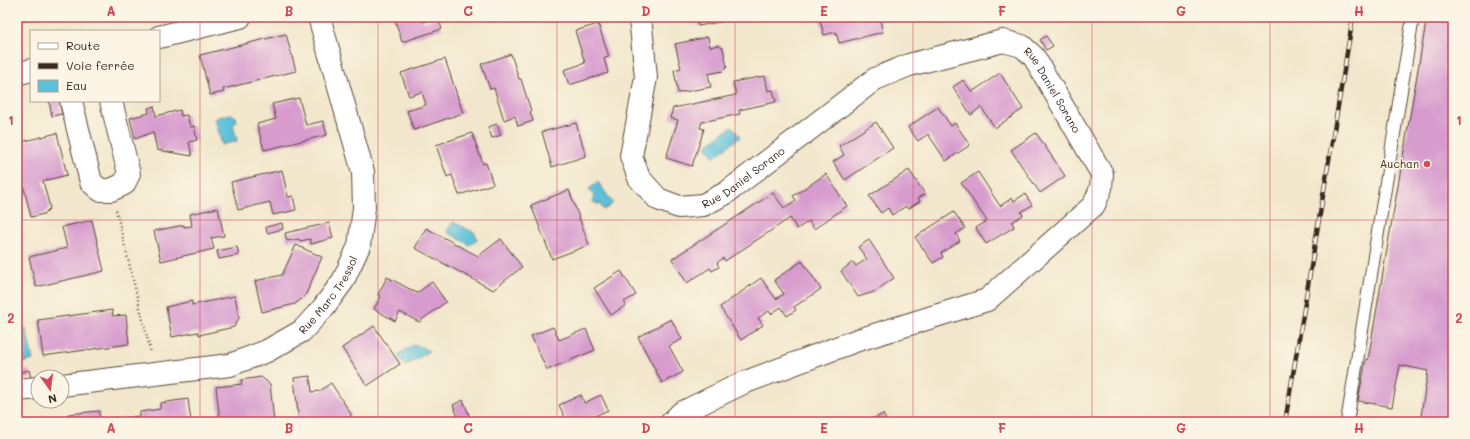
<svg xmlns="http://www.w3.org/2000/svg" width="1470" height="439" font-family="Mali,sans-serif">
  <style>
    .water { fill: #5bc1d9; stroke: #4b767c }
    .building { fill: #d79bce }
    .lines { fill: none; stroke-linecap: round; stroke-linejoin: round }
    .service-casing { stroke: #564638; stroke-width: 14 }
    .minor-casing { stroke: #564638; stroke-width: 24 }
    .path { stroke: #564638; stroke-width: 2.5; stroke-dasharray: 1 3; stroke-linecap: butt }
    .service { stroke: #fff; stroke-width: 12 }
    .minor { stroke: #fff; stroke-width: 22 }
    .rail-casing { stroke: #3b2a1e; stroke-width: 4.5 }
    .rail { stroke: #fcf5e5; stroke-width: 3; stroke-dasharray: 9; stroke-linecap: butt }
    .grid { fill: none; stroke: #d1495b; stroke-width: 1; stroke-opacity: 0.55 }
    .poi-dot { fill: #d1495b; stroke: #fcf5e5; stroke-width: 1.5 }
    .labels { text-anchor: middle; stroke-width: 3; stroke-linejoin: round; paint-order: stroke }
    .street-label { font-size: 11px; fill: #3b2a1e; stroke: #fcf5e5 }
    .poi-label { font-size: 11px; fill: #3b2a1e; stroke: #fcf5e5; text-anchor: end }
    .neatline { fill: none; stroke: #d1495b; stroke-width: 1.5 }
    .grid-label { font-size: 13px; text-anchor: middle; font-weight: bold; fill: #d1495b }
  </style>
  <rect width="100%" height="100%" fill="#fcf5e5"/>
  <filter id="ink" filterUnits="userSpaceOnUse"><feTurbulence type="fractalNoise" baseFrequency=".025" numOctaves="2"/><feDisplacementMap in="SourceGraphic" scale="8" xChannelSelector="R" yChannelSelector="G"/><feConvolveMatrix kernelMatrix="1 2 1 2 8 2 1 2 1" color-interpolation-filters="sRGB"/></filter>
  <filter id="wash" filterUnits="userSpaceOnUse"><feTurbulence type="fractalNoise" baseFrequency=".012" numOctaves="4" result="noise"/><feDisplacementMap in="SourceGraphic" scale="16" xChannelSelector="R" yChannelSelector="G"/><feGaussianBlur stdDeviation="0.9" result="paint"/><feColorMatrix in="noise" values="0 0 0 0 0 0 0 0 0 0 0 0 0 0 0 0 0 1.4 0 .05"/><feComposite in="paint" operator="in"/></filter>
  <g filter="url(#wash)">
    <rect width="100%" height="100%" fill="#f2e7cc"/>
    <!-- water -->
    <g class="water">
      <polygon points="231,114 236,117 237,121 233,125 237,141 222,145 215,118"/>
      <polygon points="732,126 740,137 714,157 706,146"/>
      <polygon points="598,182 613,203 604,210 600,204 597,204 592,201 594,196 589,189"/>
      <polygon points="453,222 475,233 477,239 470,245 447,232"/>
      <polygon points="26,328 33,360 18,364 17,330"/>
      <polygon points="415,344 429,351 405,366 398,355"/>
    </g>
    <g id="blocks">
      <!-- building -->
      <g class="building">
        <polygon points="17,17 36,17 36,18 17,22"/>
        <polygon points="394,17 422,17 423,22 438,18 442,29 402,42"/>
        <polygon points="491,17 506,17 493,22"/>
        <polygon points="696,17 730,17 731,20 698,26"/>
        <polygon points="819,17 879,17 883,32 839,43 836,32 824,35"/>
        <polygon points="1427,17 1453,17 1453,422 1420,422 1428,371 1400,365 1392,407 1358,401 1366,359 1368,360"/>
        <polygon points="598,24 609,57 604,58 608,73 569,85 564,70 585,63 575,31"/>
        <polygon points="286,34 296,71 223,89 224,92 210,95 200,55"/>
        <polygon points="1046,36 1053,46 1046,50 1040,40"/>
        <polygon points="708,37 710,47 718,45 723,48 727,67 723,71 708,74 711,87 678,93 674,70 681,68 675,44"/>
        <polygon points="511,54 519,79 521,79 531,111 530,111 533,121 518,126 515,116 504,120 494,88 490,89 481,64"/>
        <polygon points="445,59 463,113 414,130 407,111 426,105 422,92 409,96 401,73"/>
        <polygon points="1000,73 1023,109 995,128 981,107 971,115 953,87 963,80 972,92"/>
        <polygon points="765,76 768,91 773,90 776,102 739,110 740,114 702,122 700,128 704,129 692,166 666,158 678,120 670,118 673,108 736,95 733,82"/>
        <polygon points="299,98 306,125 323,121 327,135 264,150 257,124 276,119 272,104"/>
        <polygon points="49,101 59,101 62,114 52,116"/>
        <polygon points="154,106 156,116 180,110 181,116 187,115 190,127 194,126 197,140 189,142 192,156 157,150 153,132 135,139 130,118 149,113 148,108"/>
        <polygon points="938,107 951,126 955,123 970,145 946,161 928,134 918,141 908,127"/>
        <polygon points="876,122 893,148 845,180 833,162 844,155 839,146"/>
        <polygon points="576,123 586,156 552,167 542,132"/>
        <polygon points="497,124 501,135 492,138 488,127"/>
        <polygon points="57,133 67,175 43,181 50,208 44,214 31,217 17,159 17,143"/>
        <polygon points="472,133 483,164 486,163 493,184 459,195 452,175 447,177 436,145"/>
        <polygon points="1036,133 1065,176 1040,193 1011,150"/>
        <polygon points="282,170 288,197 293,196 296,210 273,215 270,202 238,210 231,182"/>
        <polygon points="909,170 925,194 918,198 920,201 908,209 906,206 892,215 888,208 881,213 869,196"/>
        <polygon points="978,172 1000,206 1012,198 1014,201 1025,194 1032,205 1021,212 1023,215 1012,222 1014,227 986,244 976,228 987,221 961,183"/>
        <polygon points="826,174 847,206 814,229 809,221 797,229 790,218 725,261 723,258 717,263 719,267 712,271 710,268 687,283 672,259 773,193 784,208 796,200 793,196"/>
        <polygon points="569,190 589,245 552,259 531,205"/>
        <polygon points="218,208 224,236 211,238 214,249 161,261 154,231 184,225 184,227 192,226 190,214"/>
        <polygon points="954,212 965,228 956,234 960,241 941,253 943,257 933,263 915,237"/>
        <polygon points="92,220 104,271 36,287 29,257 67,248 62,227"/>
        <polygon points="282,223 283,229 267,233 266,227"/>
        <polygon points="329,223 333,238 311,244 310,239 300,241 299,239 287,241 285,233"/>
        <polygon points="426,228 478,256 501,239 522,267 493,290 415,248"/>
        <polygon points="869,240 894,278 874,292 858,297 841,271 853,262 856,266 867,259 858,247"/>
        <polygon points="296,245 322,257 306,294 300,300 295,304 262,312 255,281 282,275"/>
        <polygon points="237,247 239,255 219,259 217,251"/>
        <polygon points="802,261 821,289 794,307 796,310 787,316 781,307 771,314 769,311 758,318 763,325 741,340 720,307 761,278 776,299 784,294 774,280"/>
        <polygon points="621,271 636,295 624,302 626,305 611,315 594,288"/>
        <polygon points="387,277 417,293 432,282 446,302 419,322 400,312 395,321 374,309 381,296 378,295"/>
        <polygon points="235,296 239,318 234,327 199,335 198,332 172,337 166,307 192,301 192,305"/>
        <polygon points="112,310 113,316 126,315 129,344 43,356 38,320"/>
        <polygon points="671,319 682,339 669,346 683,372 662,383 638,337"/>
        <polygon points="374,326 400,364 367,386 342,348"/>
        <polygon points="553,327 559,340 586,329 595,350 547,370 531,336"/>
        <polygon points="29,370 31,378 20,379 19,373"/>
        <polygon points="310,376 312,392 320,391 331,383 351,414 350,420 348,422 299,422 294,378"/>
        <polygon points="261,377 270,384 274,422 220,422 216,387 242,384 241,380"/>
        <polygon points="581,395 584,403 601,395 608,410 591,418 592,422 567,422 559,405"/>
        <polygon points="188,399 191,422 121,422 121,419 140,416 140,412 160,409 160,403"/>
        <polygon points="463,400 472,422 460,422 453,405"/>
        <polygon points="17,406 18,406 20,422 17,422"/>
        <polygon points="99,411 100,422 69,422 68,414"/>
        <polygon points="883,414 887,422 866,422"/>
      </g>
    </g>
  </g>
  <g filter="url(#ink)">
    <use href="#blocks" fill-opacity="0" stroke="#564638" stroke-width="1"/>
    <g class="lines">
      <defs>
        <polyline id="service" points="1347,422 1413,17"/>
        <g id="minor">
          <path id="s1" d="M639,17l2,10 5,50 -15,79 8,22 19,21 21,8 24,-2 23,-12 149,-114 34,-14 94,-24 19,5 12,11 68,117 -1,14 -7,17 -107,95 -132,41 -112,42 -62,30 -9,9"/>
          <polyline points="159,37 240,17"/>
          <polyline points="17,74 31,70"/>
          <polyline points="71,101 91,182 100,190 111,190 124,184 129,174 111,101"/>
          <path id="s2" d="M62,385l168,-20 37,-14 35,-20 21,-23 20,-27 16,-35 5,-38 -1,-36 -44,-155"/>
          <polyline points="17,390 38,388"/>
        </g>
      </defs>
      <!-- service casing -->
      <use href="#service" class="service-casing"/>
      <!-- minor casing -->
      <use href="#minor" class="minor-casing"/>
      <!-- path -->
      <polyline class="path" points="116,210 151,353"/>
      <!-- service -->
      <use href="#service" class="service"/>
      <!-- minor -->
      <use href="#minor" class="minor"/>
      <defs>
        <polyline id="rail" points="1285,422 1353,17"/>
      </defs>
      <!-- rail casing -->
      <use href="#rail" class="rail-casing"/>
      <!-- rail -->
      <use href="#rail" class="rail"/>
    </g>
  </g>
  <!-- grid -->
  <path class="grid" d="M200,17v405M378,17v405M557,17v405M735,17v405M913,17v405M1092,17v405M1270,17v405M17,220h1436"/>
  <!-- markers -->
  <circle class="poi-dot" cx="1427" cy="164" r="4"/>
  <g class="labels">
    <!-- street labels -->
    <g class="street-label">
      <text dy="4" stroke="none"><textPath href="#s1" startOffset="660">Rue Daniel Sorano</textPath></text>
      <text dy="4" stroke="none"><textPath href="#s1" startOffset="288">Rue Daniel Sorano</textPath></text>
      <text dy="4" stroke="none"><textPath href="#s2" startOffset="294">Rue Marc Tressol</textPath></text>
    </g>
    <!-- poi labels -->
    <g class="poi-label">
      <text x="1419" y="168">Auchan</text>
    </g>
  </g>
  <!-- margin -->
  <rect width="1470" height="439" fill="none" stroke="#fcf5e5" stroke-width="44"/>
  <!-- legend -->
  <rect x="30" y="30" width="130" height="72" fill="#fcf5e5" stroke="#afa495"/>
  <rect x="38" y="43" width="20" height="6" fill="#ffffff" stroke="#afa495"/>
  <text x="66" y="50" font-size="12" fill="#3b2a1e">Route</text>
  <rect x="38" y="63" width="20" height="6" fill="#3b2a1e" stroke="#afa495"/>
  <text x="66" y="70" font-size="12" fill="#3b2a1e">Voie ferrée</text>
  <rect x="38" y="80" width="20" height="12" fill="#5bc1d9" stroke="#afa495"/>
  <text x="66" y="90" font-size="12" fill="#3b2a1e">Eau</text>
  <!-- north arrow -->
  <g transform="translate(50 389) rotate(166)"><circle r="19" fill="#fcf5e5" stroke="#afa495"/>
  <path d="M0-3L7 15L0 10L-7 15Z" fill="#d1495b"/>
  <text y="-6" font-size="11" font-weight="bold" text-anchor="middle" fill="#3b2a1e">N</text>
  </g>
  <rect x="22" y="22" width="1426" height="395" class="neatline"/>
  <g class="grid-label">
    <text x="111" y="16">A</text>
    <text x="289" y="16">B</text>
    <text x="468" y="16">C</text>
    <text x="646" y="16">D</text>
    <text x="824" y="16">E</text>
    <text x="1002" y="16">F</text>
    <text x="1181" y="16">G</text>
    <text x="1359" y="16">H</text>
    <text x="11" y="125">1</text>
    <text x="1459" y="125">1</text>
    <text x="11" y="323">2</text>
    <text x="1459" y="323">2</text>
    <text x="111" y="433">A</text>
    <text x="289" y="433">B</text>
    <text x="468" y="433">C</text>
    <text x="646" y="433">D</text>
    <text x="824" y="433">E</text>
    <text x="1002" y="433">F</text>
    <text x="1181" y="433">G</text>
    <text x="1359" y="433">H</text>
  </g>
</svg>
